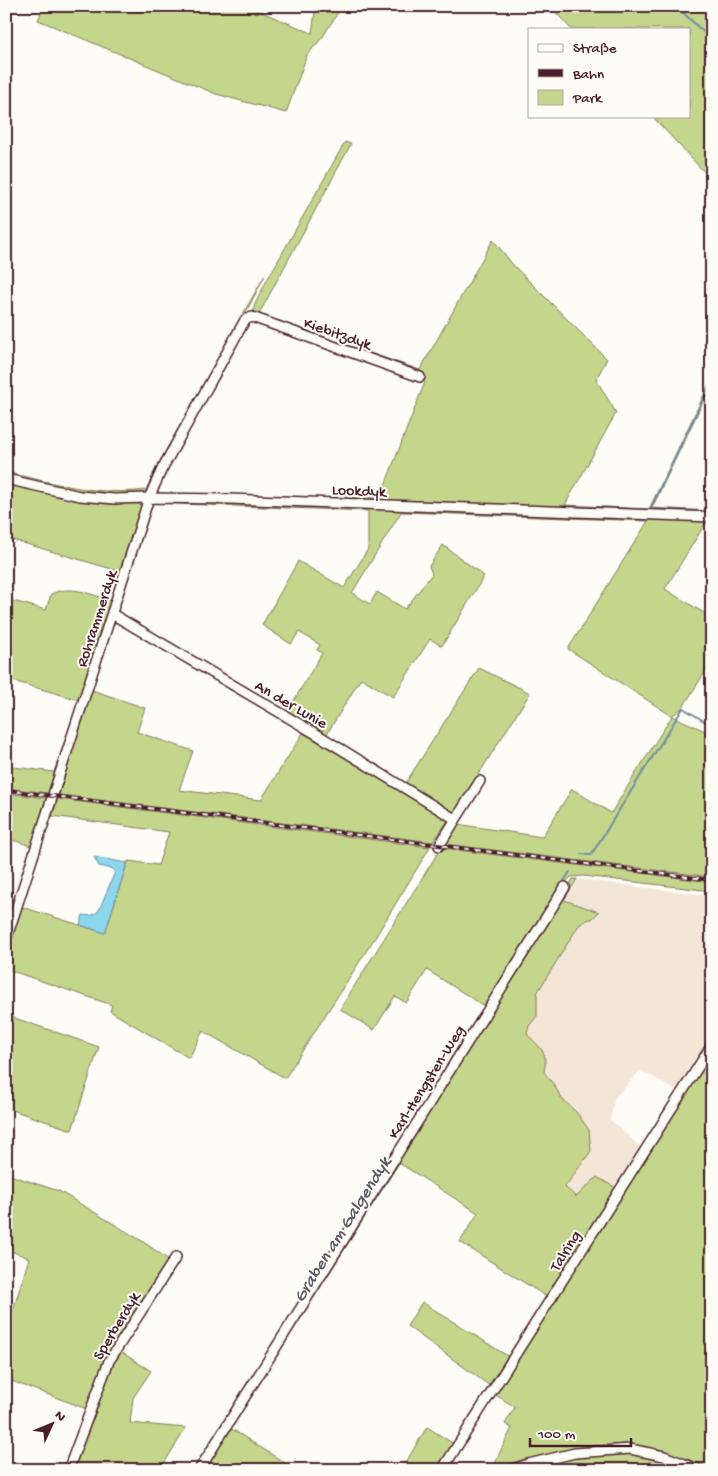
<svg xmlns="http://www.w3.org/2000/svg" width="718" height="1476" font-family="'Gochi Hand',sans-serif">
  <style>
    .built { fill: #f3e6d7 }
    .green { fill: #c3d68b; stroke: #867a5b }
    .water { fill: #8cd7ec; stroke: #728d9f }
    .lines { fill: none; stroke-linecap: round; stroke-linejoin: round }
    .stream { stroke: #728d9f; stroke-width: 2 }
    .minor-casing { stroke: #4a1f2b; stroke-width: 12 }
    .minor { stroke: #fdfcf7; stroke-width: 9 }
    .rail-casing { stroke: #4a1f2b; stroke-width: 4 }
    .rail { stroke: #fdfcf7; stroke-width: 2; stroke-dasharray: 5.5; stroke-linecap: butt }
    .labels { text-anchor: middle; stroke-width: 4; stroke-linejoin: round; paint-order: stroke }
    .street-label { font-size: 16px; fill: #4a1f2b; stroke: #fdfcf7 }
    .water-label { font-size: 18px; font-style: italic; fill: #5e5665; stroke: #fdfcf7 }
  </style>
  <rect width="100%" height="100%" fill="#fdfcf7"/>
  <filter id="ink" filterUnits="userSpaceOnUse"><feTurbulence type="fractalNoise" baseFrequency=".02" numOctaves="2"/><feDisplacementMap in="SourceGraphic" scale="10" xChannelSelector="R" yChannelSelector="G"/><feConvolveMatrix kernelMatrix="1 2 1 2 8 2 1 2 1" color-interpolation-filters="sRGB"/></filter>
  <g filter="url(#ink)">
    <!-- built -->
    <g class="built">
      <polygon points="59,795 433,842 430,847 58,799"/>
      <polygon points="444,844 712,877 712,882 441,848"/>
      <polygon points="577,879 712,896 712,1039 678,1092 641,1070 615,1097 610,1120 642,1148 615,1191 576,1197 565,1186 591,1151 589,1130 577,1113 562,1099 554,1085 544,1072 546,1060 527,1034 529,1026 537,1016 537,993 579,925 599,912 564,900"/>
    </g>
    <!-- green -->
    <g class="green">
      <polygon points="44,6 247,6 312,33 316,6 342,6 322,38 307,55 286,113 216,94 38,20"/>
      <polygon points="550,6 712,6 712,166 710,165 705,173 652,116 689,116 689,29 571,29"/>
      <polygon points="345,142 351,144 259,314 325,337 319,339 253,313 255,304 266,282"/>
      <polygon points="493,240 514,266 607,359 596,379 616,413 565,505 649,509 712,378 712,383 652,508 712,511 712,515 333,500 333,497 380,498 425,382 338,345 332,340 420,370"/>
      <path d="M265,275l-23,45 -95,174 -7,2 -64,-2 -70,-18v-4c47,11 92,24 140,18l10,-22z"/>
      <path d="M6,482c32,7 66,18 99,19 12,0 28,-3 37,6l1,4 -89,273h-3l-3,9 -42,-5v-22l48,6 25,-72 -73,-21 5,-47 -5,-2v-31l40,11 5,-16c21,-10 41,1 61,7l10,-29 -116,-34z"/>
      <polygon points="155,500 712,520 712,524 705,524 665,589 712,618 712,661 683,707 672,716 712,734 712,877 444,844 457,824 542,837 572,789 611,813 672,716 568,649 648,521 401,512 352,593 370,604 377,592 405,609 432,574 429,566 443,545 484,576 442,646 430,639 393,697 361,678 325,737 286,714 322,653 317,650 320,645 299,632 291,644 262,625 298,561 344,588 368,549 368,511 153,503 117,613 152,503"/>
      <polygon points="113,620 115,620 92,690 145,708 137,732 193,751 179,790 261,800 303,733 449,819 433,842 59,795 62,785 57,785"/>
      <polygon points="479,668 530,693 454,813 405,784"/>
      <polygon points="6,793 46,798 31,846 6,838"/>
      <polygon points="58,799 430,847 376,936 285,1078 203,1031 189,1058 110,1011 112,1005 6,969 6,953 22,907 105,933 128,861 158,865 169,832 52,816"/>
      <polygon points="441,848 712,882 712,891 583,876 571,877 565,883 452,1062 449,1061 484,1006 427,970 406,1003 395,996 374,1030 340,1009"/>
      <path d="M573,879h4l-13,21 35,12 -7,7h-3l-10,6 -42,68v23l-8,10 -2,8c14,15 21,17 17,38l10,13 8,14 15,14 12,17 2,21 -26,36 11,10 21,-20 17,10 1,4 -68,106 -87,-55 18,-29 -79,-50 -153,242 -2,-2 213,-336z"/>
      <polygon points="6,1015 99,1047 72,1130 6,1108"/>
      <polygon points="712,1053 712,1470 672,1456 636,1447 574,1449 498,1470 491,1470 512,1428 505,1424 515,1407 494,1394 585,1254"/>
      <polygon points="6,1174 59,1191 142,1241 169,1260 87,1409 6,1379 6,1330 8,1326 6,1319 10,1320 29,1258 6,1249"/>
      <polygon points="422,1302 509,1357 490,1386 407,1326"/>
      <polygon points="121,1352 151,1371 133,1398 130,1423 186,1428 160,1470 74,1470 113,1364"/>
      <polygon points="427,1427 454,1444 437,1470 401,1470"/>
      <polygon points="230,1428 296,1470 204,1470"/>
      <path d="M631,1452l32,8 26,10h-169c36,-13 74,-16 111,-18z"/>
    </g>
    <!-- water -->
    <path class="water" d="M94,857l33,6 -22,70 -25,-8 3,-10c7,1 11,1 16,-5l16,-38 -2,-3 -14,-3z"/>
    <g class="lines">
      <!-- stream -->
      <g class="stream">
        <polyline points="676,6 712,40"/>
        <polyline points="651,508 712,381"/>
        <polyline points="581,854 591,855 683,708 712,726"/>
        <polyline points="564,881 570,872"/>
      </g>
      <defs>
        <g id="minor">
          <polyline points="6,479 80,496 114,499 149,498 229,499 712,517"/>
          <polyline points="112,614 318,735 455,819"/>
          <polyline points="439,846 480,781"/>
          <polyline points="6,940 149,498 162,469 245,320 252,317 420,377"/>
          <polyline points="68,1470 109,1361 176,1257"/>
          <polyline points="199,1470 565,887"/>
          <polyline points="442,1470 712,1045"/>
          <polyline points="510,1470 528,1464 575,1453 630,1449 664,1456 700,1470"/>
        </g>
      </defs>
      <!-- minor casing -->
      <use href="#minor" class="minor-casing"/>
      <!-- minor -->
      <use href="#minor" class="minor"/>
      <defs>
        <polyline id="rail" points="6,790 712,880"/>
      </defs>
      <!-- rail casing -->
      <use href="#rail" class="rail-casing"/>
      <!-- rail -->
      <use href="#rail" class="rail"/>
    </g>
  </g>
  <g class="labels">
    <!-- street labels -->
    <g class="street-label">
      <text transform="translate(338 332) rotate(19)" y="6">Kiebitzdyk</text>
      <text transform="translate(359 489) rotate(2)" y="6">Lookdyk</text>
      <text transform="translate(95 618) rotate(-72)" y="6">Rohrammerdyk</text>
      <text transform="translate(292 703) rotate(30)" y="6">An der Lunie</text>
      <text transform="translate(425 1081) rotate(-58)" y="6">Karl-Hengsten-Weg</text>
      <text transform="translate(564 1250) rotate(-58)" y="6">Talring</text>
      <text transform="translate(115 1325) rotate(-59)" y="6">Sperberdyk</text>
    </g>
    <!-- water labels -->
    <g class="water-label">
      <text transform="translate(341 1229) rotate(-58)" y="6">Graben am Galgendyk</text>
    </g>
  </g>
  <!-- margin -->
  <rect width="718" height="1476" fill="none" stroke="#fdfcf7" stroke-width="25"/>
  <rect x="12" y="12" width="693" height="1451" fill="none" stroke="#4a1f2b" stroke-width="2" filter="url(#ink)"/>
  <!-- legend -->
  <rect x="528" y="28" width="162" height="90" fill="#fdfcf7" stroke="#b5a4a5"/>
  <rect x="538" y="44" width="25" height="8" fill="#fdfcf7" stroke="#b5a4a5"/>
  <text x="573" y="52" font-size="15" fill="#4a1f2b">Straße</text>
  <rect x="538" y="69" width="25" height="8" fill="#4a1f2b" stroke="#b5a4a5"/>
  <text x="573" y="78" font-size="15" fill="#4a1f2b">Bahn</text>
  <rect x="538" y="90" width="25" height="15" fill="#c3d68b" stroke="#b5a4a5"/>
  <text x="573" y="102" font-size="15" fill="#4a1f2b">Park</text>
  <!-- north arrow -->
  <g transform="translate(52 1424) rotate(46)" stroke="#fdfcf7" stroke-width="4" paint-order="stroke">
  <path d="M0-4L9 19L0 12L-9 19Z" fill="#4a1f2b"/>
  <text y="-8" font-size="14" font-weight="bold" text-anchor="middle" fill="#4a1f2b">N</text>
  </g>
  <!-- scale -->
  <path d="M530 1438v8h101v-8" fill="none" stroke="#4a1f2b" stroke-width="2.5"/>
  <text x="538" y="1438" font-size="15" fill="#4a1f2b" stroke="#fdfcf7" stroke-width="4" paint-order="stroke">100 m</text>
</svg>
